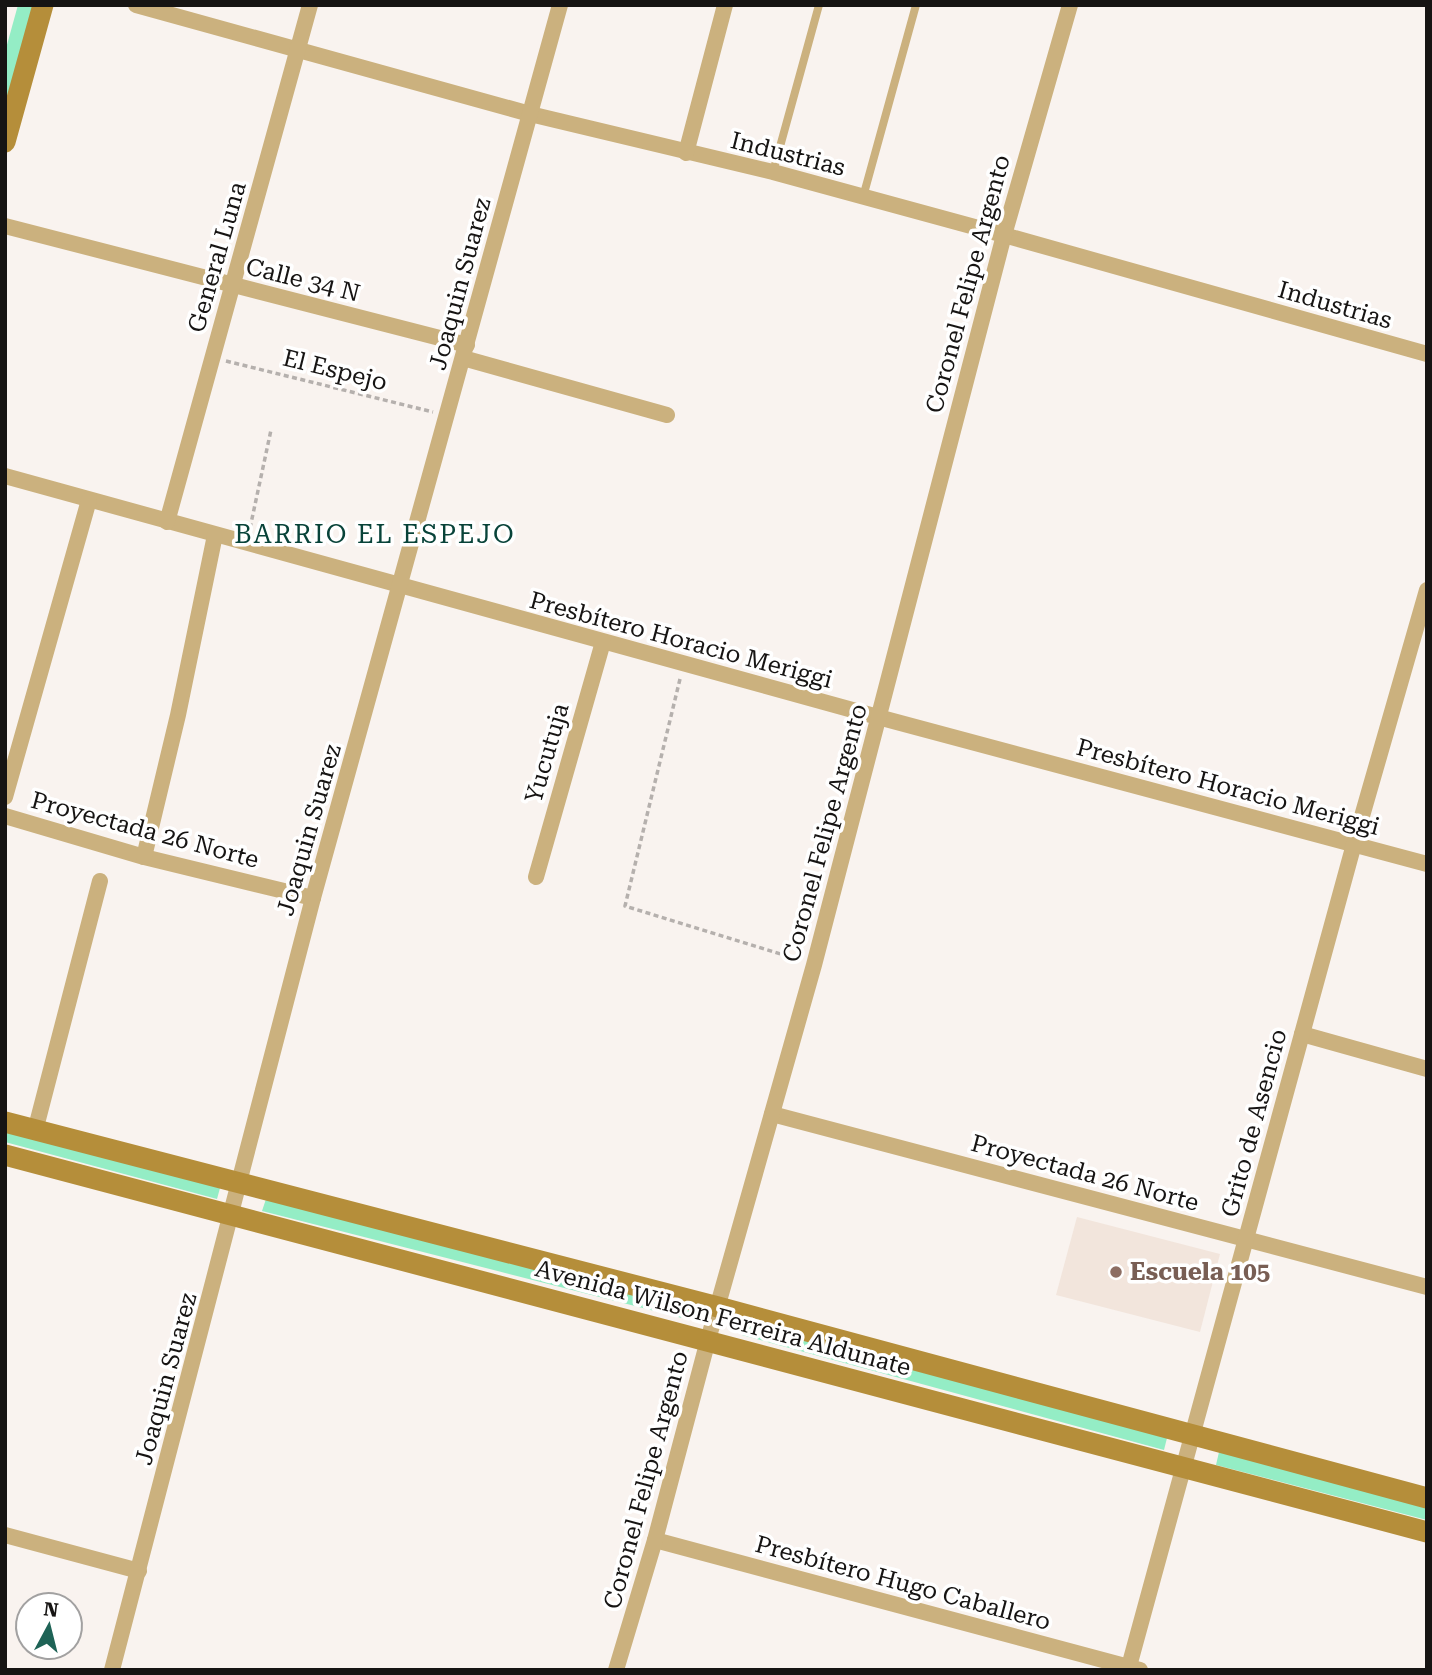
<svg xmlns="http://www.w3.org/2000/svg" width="1432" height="1675" font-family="'Roboto Serif',serif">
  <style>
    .built { fill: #f2e5dc }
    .green { fill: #94edc5 }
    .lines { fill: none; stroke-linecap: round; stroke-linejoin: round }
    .path { stroke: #b5b0ad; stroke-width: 3.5; stroke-dasharray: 5 3.5; stroke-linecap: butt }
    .lane { stroke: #cbb17e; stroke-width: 8 }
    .street { stroke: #cbb17e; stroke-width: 16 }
    .secondary { stroke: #b58e3a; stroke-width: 21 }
    .education-dot { fill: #8d6e63; stroke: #fff; stroke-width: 2.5 }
    .labels { text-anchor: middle; stroke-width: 7; stroke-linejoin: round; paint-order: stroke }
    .street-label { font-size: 24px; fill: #161413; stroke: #fff }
    .education-label { font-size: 24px; font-weight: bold; fill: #785e54; stroke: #fff; text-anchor: start }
    .neighbourhood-label { font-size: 26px; letter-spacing: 2px; fill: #084339; stroke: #fff }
  </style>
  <rect width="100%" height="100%" fill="#f9f3ef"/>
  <!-- built -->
  <polygon class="built" points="1077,1217 1220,1254 1200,1332 1056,1295"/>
  <!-- green -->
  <g class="green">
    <polygon points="18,5 34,5 5,109 5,52"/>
    <polygon points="5,1130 220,1188 217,1199 5,1142"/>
    <polygon points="266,1199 693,1309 690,1320 262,1211"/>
    <polygon points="745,1323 1167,1438 1164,1450 742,1335"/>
    <polygon points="1219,1452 1427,1507 1427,1520 1216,1465"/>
  </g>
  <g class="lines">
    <!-- path -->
    <g class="path">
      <polyline points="226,361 433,412"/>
      <polyline points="250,528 271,430"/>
      <polyline points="680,679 625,906 800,960"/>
    </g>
    <!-- lane -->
    <g class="lane">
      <polyline points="773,172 819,5"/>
      <polyline points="863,197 916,5"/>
    </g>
    <!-- street -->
    <g class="street">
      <polyline points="136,5 530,114 773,172 1004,235 1427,354"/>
      <polyline points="686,153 725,5"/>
      <polyline points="5,226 467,345"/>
      <polyline points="463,358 667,415"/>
      <polyline points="5,476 878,717 1427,864"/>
      <polyline points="167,522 310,5"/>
      <polyline points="5,797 89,500"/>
      <polyline points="5,816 144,857 313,898"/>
      <polyline points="144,857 178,715 215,535"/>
      <polyline points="536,877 603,642"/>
      <polyline points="1302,1034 1427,1069"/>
      <polyline points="772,1114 1427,1287"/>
      <polyline points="35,1131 100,881"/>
      <polyline points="5,1535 139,1571"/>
      <polyline points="655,1540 1140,1670"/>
      <polyline points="112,1670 313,898 560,5"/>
      <polyline points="616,1670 655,1540 708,1340 814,965 1004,235 1070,5"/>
      <polyline points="1128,1670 1354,844 1427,590"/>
    </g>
    <!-- secondary -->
    <g class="secondary">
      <polyline points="5,142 43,5"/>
      <polyline points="5,1122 718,1307 1427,1498"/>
      <polyline points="5,1155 1427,1532"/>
    </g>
  </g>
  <!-- markers -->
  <circle class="education-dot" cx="1116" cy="1272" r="7"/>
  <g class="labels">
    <!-- street labels -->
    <g class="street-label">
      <text transform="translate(788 154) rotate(14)" y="8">Industrias</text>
      <text transform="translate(217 257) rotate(-74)" y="8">General Luna</text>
      <text transform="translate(303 280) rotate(14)" y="8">Calle 34 N</text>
      <text transform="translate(460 284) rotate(-75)" y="8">Joaquin Suarez</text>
      <text transform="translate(968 284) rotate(-75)" y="8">Coronel Felipe Argento</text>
      <text transform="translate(1335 305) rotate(16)" y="8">Industrias</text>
      <text transform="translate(335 370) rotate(14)" y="8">El Espejo</text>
      <text transform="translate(681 640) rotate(15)" y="8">Presbítero Horacio Meriggi</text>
      <text transform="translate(547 753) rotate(-74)" y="8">Yucutuja</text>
      <text transform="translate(1228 787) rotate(15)" y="8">Presbítero Horacio Meriggi</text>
      <text transform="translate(145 830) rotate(15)" y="8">Proyectada 26 Norte</text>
      <text transform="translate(309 830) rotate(-74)" y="8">Joaquin Suarez</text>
      <text transform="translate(825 833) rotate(-75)" y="8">Coronel Felipe Argento</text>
      <text transform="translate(1254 1123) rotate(-75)" y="8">Grito de Asencio</text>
      <text transform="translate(1085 1173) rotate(15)" y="8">Proyectada 26 Norte</text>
      <text transform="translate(723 1318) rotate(15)" y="8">Avenida Wilson Ferreira Aldunate</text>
      <text transform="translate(166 1379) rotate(-75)" y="8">Joaquin Suarez</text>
      <text transform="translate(646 1480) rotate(-75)" y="8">Coronel Felipe Argento</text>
      <text transform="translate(903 1583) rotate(15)" y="8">Presbítero Hugo Caballero</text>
    </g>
    <!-- education labels -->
    <g class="education-label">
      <text x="1130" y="1280">Escuela 105</text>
    </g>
    <!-- neighbourhood labels -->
    <g class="neighbourhood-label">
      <text x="375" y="543">BARRIO EL ESPEJO</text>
    </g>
  </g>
  <!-- border -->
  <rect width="1432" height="1675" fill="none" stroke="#161413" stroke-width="14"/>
  <!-- north arrow -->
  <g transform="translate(49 1626) rotate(7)"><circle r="33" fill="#ffffff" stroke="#a2a1a1" stroke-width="2"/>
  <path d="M0-5L12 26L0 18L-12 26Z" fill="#1e6356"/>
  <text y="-10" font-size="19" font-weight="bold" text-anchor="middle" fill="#161413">N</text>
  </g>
</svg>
